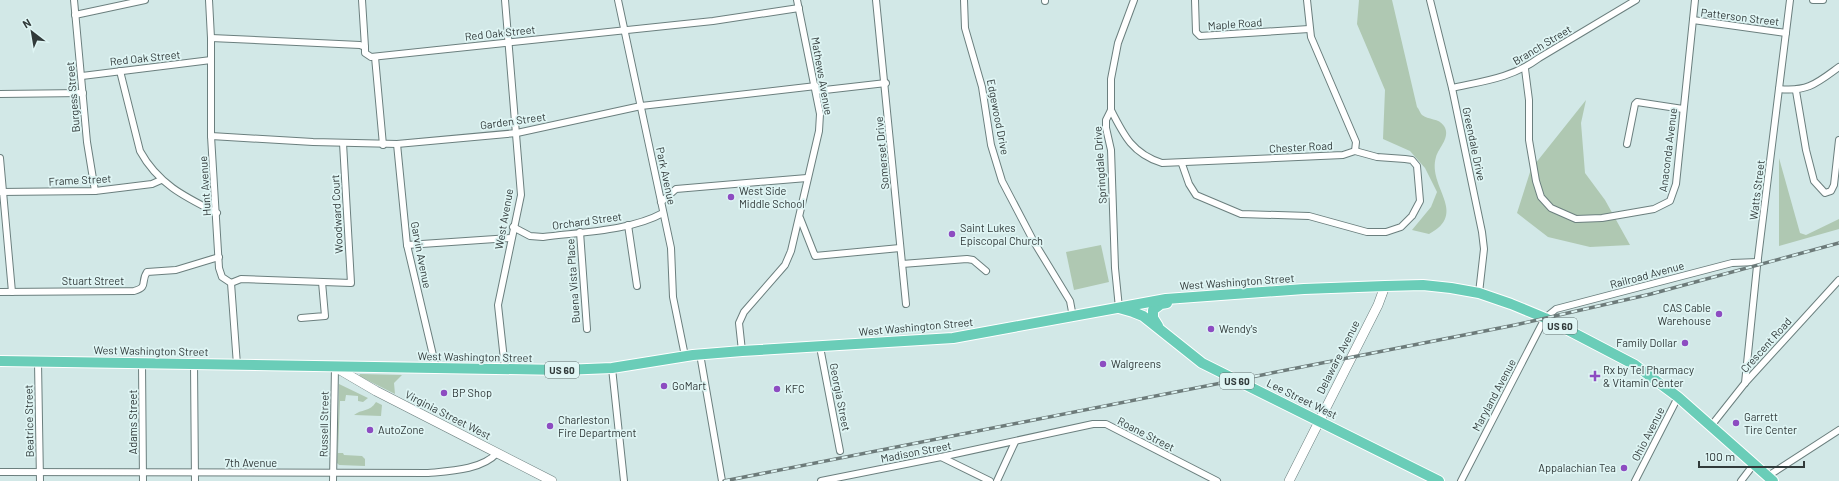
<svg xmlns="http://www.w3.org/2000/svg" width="1839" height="481" font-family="Barlow,sans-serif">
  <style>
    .green { fill: #afc8b2 }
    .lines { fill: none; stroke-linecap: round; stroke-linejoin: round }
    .street-casing { stroke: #6b7f7e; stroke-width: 8 }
    .secondary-casing { stroke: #6b7f7e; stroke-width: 10 }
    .primary-casing { stroke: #fff; stroke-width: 12 }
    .street { stroke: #fff; stroke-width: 6 }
    .secondary { stroke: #fff; stroke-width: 9 }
    .primary { stroke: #6acdb8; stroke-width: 10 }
    .rail-casing { stroke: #6d7b7a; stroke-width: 3.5 }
    .rail { stroke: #dff5f4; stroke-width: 2; stroke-dasharray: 6; stroke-linecap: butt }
    .poi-dot { fill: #8d4cc1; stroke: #dff5f4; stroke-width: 1.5 }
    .labels { text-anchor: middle; stroke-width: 3.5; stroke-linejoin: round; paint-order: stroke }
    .shield { fill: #dff5f4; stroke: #657272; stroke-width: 1 }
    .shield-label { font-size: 10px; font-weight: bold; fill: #313a3a }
    .street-label { font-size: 11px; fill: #313a3a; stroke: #dff5f4 }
    .poi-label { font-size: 11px; fill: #313a3a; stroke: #dff5f4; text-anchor: start }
  </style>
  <rect width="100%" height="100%" fill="#d2e8e7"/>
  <!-- green -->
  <g class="green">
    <path d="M1359,0h33l25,107c2,2 3,6 5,8 6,5 17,3 22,11 7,11 -5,21 -8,31 -9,30 33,56 -7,77l-17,-4 19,-23 6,-15 -12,-24 -15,-17 -27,-12 2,-49 -28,-66z"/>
    <polygon points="1586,100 1581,123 1585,173 1605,200 1630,245 1590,247 1548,237 1517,213 1531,169"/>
    <polygon points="1779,158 1800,233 1806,235 1839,219 1839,229 1779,246"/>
    <polygon points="1101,245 1109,282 1074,290 1066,252"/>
    <polygon points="360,374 402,375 394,383 395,394 359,376"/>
    <polygon points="339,384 368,398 363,402 358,401 358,396 346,395 345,401 340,401 338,453 343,453 344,455 362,456 365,459 365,466 339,465 337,463"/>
    <path d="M376,402l6,3 -1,11 -27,-1c7,-6 16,-3 22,-13z"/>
  </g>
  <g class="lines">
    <defs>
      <g id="street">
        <polyline points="74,0 87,142 95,191"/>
        <polyline points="209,0 211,38 211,136 219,268 222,277 231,283 237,365"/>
        <polyline points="362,0 365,47"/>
        <polyline points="505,0 521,195 498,305 505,369"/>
        <polyline points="618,0 671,248 673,297 685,356"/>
        <polyline points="876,0 906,304"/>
        <polyline points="964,0 965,28 982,87 991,145 1002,181 1034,242 1070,301 1073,317"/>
        <polyline points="1045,0 1045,1"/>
        <polyline points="1195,0 1196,32 1200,36 1309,29"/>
        <polyline points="1307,0 1311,37 1356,142 1355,151"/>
        <polyline points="1430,0 1452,88 1482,232 1484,249 1479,293"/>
        <polyline points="1813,0 1823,0"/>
        <polyline points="75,15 145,0"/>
        <polyline points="1693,20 1786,33"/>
        <polyline points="211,38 360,45 365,47 365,53 371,57 713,21 799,8"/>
        <polyline points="375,57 383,145"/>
        <polyline points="1525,69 1529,100 1529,140 1536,181 1541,197 1551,208 1576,219 1602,218 1654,209 1670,201 1676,184 1695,0"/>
        <path d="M120,71l20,80c18,33 45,46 77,62"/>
        <polyline points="82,76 211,60"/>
        <path d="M1452,88c32,-7 60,-10 87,-30l97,-58"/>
        <path d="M1779,89c29,3 38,-6 60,-22"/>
        <polyline points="816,91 886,83"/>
        <polyline points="1796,91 1806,150 1814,181 1825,193 1831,191 1834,185 1839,140"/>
        <polyline points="0,94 83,93"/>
        <path d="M1111,110c13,26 22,44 51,53l181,-8 12,-4"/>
        <polyline points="211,136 313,142 397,144 517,133 641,106 816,86"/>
        <polyline points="397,144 407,245 436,368"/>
        <polyline points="1627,144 1635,104 1637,102 1683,109"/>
        <polyline points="0,158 12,292"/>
        <polyline points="1182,164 1189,184 1196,195 1241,214 1309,216 1367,232 1386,232 1401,227 1412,216 1420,201 1417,166 1412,160 1405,159 1377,157 1355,151"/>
        <polyline points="0,192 95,191 152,184 161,180"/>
        <polyline points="661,202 676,189 807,178"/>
        <polyline points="800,218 815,256 900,248"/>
        <polyline points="628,225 637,286"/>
        <path d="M513,227l17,9 13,1c38,-5 87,-6 120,-24"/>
        <polyline points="580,232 587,329"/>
        <polyline points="407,245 511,238"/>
        <polyline points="902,264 967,259 973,260 986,271"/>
        <polyline points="231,283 241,279 351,283 343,143"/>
        <path d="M0,292l134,-1c15,-4 6,-9 13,-19l29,-2 43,-13"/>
        <polyline points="1119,308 1115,268 1111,150 1106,128 1106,120 1111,110 1111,79 1118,43 1134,0"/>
        <polyline points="301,318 325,316 322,282"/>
        <polyline points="820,347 840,451"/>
        <polyline points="742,351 739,323 744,312 785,265 791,251 819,131 820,114 797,0"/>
        <polyline points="700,354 722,481"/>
        <polyline points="38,362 40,481"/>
        <polyline points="142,363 143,481"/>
        <polyline points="194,364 195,481"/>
        <polyline points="612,368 624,481"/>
        <polyline points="1745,383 1757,266 1790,0"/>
        <polyline points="1711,426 1745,383 1839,280"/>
        <polyline points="941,457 990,481"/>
        <path d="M0,472l428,1c21,-2 54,-3 69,-20"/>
        <polyline points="1768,476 1839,430"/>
        <polyline points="333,481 335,367"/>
        <polyline points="821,481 941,457 1093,424 1106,424 1217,481"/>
        <polyline points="997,481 1015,442"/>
        <polyline points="1461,481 1545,318 1556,309 1732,263 1758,262"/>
        <polyline points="1635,481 1678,397"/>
        <polyline points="1741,481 1754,464"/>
      </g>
      <g id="secondary">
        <polyline points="335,367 376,391 552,481"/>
        <polyline points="1289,481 1378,305 1385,286"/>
      </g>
      <g id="primary">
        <polyline points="1119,308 1133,312 1143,316 1202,363 1439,481"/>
        <polyline points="1158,326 1153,318 1153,310 1161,304 1167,303"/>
        <polyline points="0,361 563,370 612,368 693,355 742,351 953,338 1166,299 1304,289 1385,286 1423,285 1451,288 1479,293 1511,304 1545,318 1635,365 1678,397 1773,481"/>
      </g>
    </defs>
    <!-- street casing -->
    <use href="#street" class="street-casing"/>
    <!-- secondary casing -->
    <use href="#secondary" class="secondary-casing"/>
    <!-- primary casing -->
    <use href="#primary" class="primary-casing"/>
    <!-- street -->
    <use href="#street" class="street"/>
    <!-- secondary -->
    <use href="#secondary" class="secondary"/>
    <!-- primary -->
    <use href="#primary" class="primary"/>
    <defs>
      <polyline id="rail" points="724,481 1515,325 1651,294 1839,243"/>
    </defs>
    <!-- rail casing -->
    <use href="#rail" class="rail-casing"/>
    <!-- rail -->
    <use href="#rail" class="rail"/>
  </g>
  <!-- markers -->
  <g class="poi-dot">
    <circle cx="731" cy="197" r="4"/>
    <circle cx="952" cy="234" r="4"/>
    <circle cx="1719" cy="314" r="4"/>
    <circle cx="1211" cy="329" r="4"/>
    <circle cx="1685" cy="343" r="4"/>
    <circle cx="1103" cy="364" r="4"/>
    <path d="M1593 370h4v4h4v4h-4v4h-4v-4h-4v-4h4z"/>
    <circle cx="664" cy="386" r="4"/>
    <circle cx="777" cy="389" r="4"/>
    <circle cx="444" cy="393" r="4"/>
    <circle cx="1736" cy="423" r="4"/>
    <circle cx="550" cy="426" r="4"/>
    <circle cx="370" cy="430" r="4"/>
    <circle cx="1624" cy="468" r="4"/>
  </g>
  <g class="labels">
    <!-- shield labels -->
    <g class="shield">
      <rect x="1543" y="318" width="34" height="16" rx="3"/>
      <rect x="545" y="362" width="34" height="16" rx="3"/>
      <rect x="1220" y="373" width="34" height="16" rx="3"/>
    </g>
    <g class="shield-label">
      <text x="1560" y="330">US 60</text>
      <text x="562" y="374">US 60</text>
      <text x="1237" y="385">US 60</text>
    </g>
    <!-- street labels -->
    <g class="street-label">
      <text transform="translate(1740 17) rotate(7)" y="4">Patterson Street</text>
      <text transform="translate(1235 24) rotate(-4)" y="4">Maple Road</text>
      <text transform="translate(500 33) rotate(-6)" y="4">Red Oak Street</text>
      <text transform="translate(1542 45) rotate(-31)" y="4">Branch Street</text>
      <text transform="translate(145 58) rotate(-6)" y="4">Red Oak Street</text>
      <text transform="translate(822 76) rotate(80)" y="4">Mathews Avenue</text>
      <text transform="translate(73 97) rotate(-95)" y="4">Burgess Street</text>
      <text transform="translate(998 117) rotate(79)" y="4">Edgewood Drive</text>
      <text transform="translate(513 121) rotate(-8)" y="4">Garden Street</text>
      <text transform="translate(1474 144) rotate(78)" y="4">Greendale Drive</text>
      <text transform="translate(1301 147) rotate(-3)" y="4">Chester Road</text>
      <text transform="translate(1668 150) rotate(-83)" y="4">Anaconda Avenue</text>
      <text transform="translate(882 153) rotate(-95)" y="4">Somerset Drive</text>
      <text transform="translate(1100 165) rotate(-94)" y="4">Springdale Drive</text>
      <text transform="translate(666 176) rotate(78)" y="4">Park Avenue</text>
      <text transform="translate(80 180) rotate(-3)" y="4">Frame Street</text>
      <text transform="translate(205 186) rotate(-94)" y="4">Hunt Avenue</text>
      <text transform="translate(1757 190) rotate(-83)" y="4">Watts Street</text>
      <text transform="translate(337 214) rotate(-93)" y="4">Woodward Court</text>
      <text transform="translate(504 219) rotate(-80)" y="4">West Avenue</text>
      <text transform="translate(587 221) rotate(-8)" y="4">Orchard Street</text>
      <text transform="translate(421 255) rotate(79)" y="4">Garvin Avenue</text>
      <text transform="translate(1647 275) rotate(-15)" y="4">Railroad Avenue</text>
      <text x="93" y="285">Stuart Street</text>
      <text transform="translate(573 281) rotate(-94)" y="4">Buena Vista Place</text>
      <text transform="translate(1237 282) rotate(-4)" y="4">West Washington Street</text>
      <text transform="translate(916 327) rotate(-5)" y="4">West Washington Street</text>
      <text transform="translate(1766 345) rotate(-48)" y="4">Crescent Road</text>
      <text transform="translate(151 351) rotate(1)" y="4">West Washington Street</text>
      <text transform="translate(475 357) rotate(1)" y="4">West Washington Street</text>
      <text transform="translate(1338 357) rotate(-63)" y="4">Delaware Avenue</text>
      <text transform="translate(1494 395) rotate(-62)" y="4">Maryland Avenue</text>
      <text transform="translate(840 397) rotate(79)" y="4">Georgia Street</text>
      <text transform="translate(1302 399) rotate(26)" y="4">Lee Street West</text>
      <text transform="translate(448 415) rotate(27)" y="4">Virginia Street West</text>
      <text transform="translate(29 421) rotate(-91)" y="4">Beatrice Street</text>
      <text transform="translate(133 422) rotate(-90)" y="4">Adams Street</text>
      <text transform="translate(324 424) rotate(-89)" y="4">Russell Street</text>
      <text transform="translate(1146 434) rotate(27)" y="4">Roane Street</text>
      <text transform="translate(1648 434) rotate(-63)" y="4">Ohio Avenue</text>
      <text transform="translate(916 452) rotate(-11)" y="4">Madison Street</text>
      <text x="251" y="467">7th Avenue</text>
    </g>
    <!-- poi labels -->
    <g class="poi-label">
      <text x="739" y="195">West Side<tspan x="739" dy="13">Middle School</tspan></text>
      <text x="960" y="232">Saint Lukes<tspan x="960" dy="13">Episcopal Church</tspan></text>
      <text x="1711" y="312" text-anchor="end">CAS Cable<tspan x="1711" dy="13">Warehouse</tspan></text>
      <text x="1219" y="333">Wendy's</text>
      <text x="1677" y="347" text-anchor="end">Family Dollar</text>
      <text x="1111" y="368">Walgreens</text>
      <text x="1603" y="374">Rx by Tel Pharmacy<tspan x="1603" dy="13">&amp; Vitamin Center</tspan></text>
      <text x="672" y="390">GoMart</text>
      <text x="785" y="393">KFC</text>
      <text x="452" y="397">BP Shop</text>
      <text x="1744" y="421">Garrett<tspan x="1744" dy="13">Tire Center</tspan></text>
      <text x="558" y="424">Charleston<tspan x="558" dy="13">Fire Department</tspan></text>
      <text x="378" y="434">AutoZone</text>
      <text x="1616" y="472" text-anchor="end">Appalachian Tea</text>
    </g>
  </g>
  <!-- north arrow -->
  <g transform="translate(32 32) rotate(329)" stroke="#dff5f4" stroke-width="3" paint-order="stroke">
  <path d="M0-3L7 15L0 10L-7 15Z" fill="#313a3a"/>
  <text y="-6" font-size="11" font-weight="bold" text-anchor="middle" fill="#313a3a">N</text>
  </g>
  <!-- scale -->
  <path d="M1699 461v6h105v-6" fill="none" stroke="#313a3a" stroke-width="2"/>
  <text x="1705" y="461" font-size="12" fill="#313a3a" stroke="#dff5f4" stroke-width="3" paint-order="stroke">100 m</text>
</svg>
